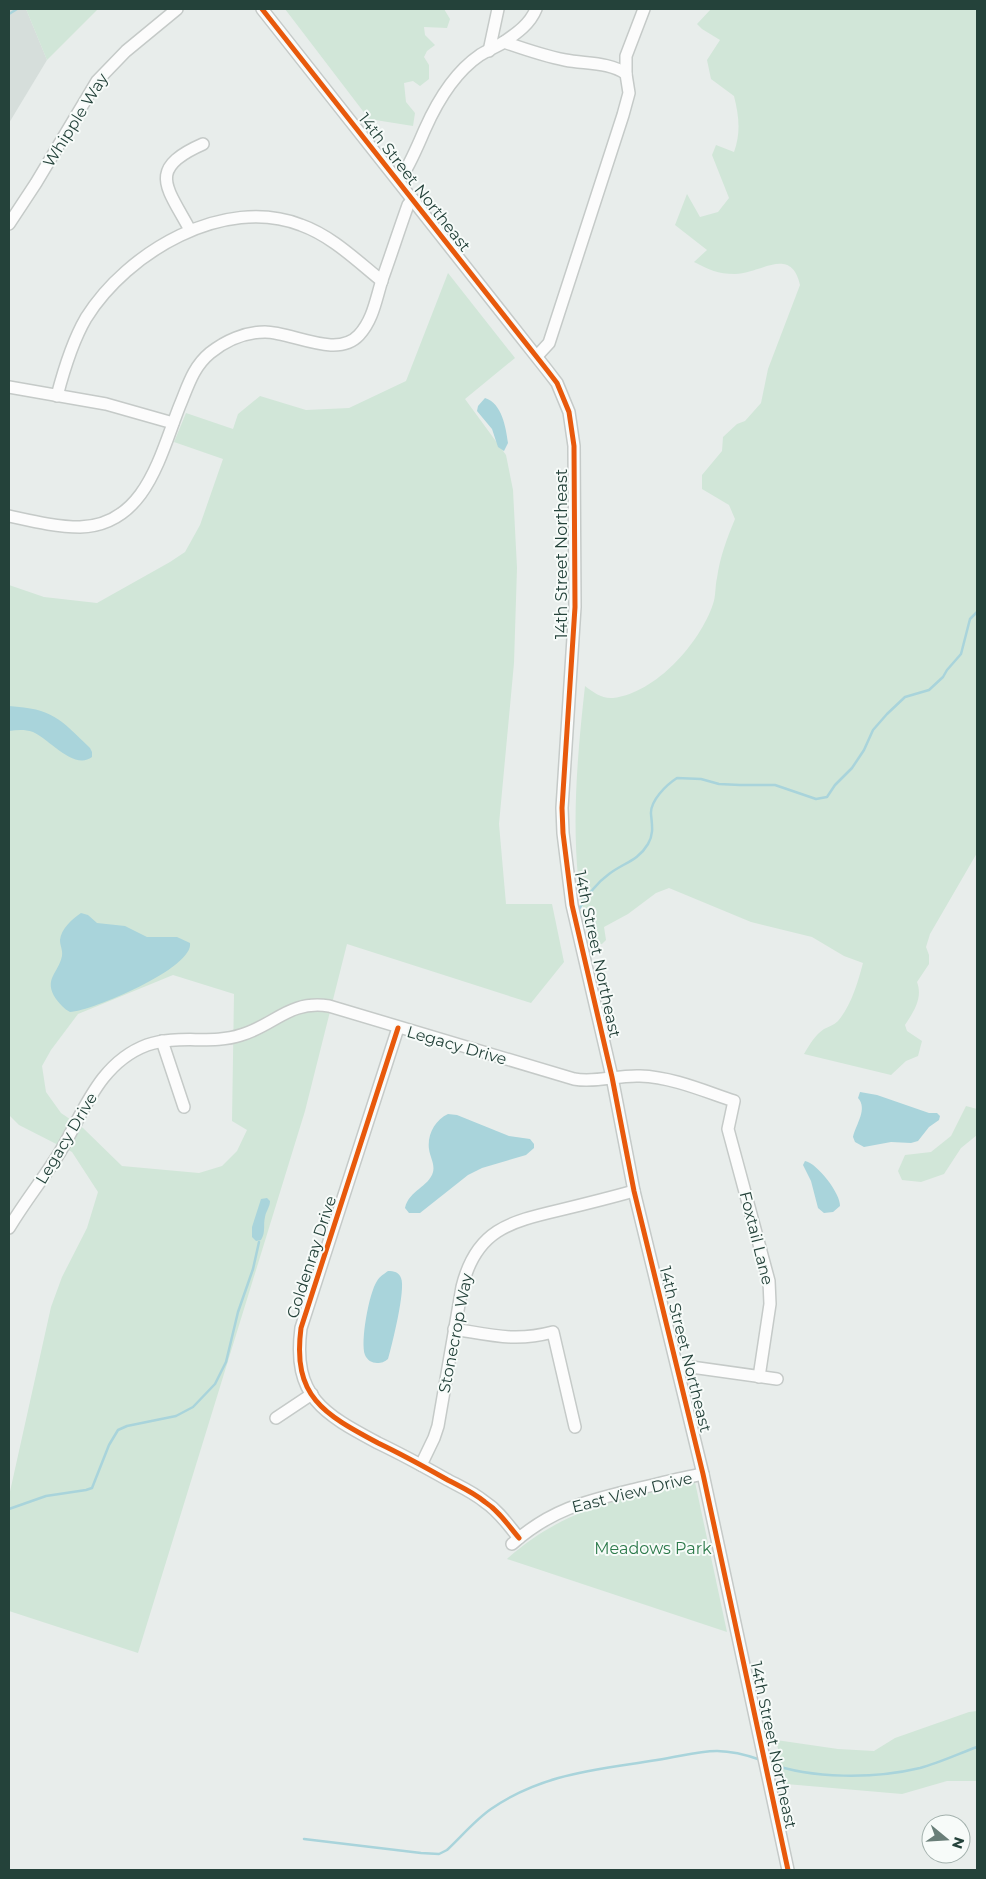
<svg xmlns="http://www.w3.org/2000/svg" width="986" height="1879" font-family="Montserrat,sans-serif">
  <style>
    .built { fill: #d6dedb }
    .green { fill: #d1e6d8; fill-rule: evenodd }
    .water { fill: #a9d4db }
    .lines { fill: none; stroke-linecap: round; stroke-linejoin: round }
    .stream { stroke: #a9d4db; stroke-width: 2.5 }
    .minor-casing { stroke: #c5cac8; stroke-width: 14 }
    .minor { stroke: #fcfcfc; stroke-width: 11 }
    .cycleway-casing { stroke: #f7fbf9; stroke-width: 8 }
    .cycleway { stroke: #e8590c; stroke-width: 5 }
    .labels { text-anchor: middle; stroke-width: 4; stroke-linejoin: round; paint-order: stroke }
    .street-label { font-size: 16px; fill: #24423a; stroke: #f7fbf9 }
    .park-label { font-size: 16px; fill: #2d7a4b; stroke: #f7fbf9 }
  </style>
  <rect width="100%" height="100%" fill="#e8edeb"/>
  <!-- built -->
  <polygon class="built" points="9,9 26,9 47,60 9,123"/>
  <!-- green -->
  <g class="green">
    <polygon points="26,9 98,9 47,60"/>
    <polygon points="285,9 444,9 450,19 447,28 424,27 425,35 435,45 427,51 424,57 429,65 429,79 420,86 413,81 404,83 406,102 415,113 413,126 369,119"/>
    <path d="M711,9h266v844l-47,81 -4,13 3,8v9l-12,18c6,16 -3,29 -12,43l2,6 15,10 -4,15 -12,5 -15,14 -87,-21c6,-10 11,-19 20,-25 4,-2 10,-4 14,-8 13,-15 20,-39 25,-58l-19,-7 -32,-19 -61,-15 -82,-34 -13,5 -28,21 -24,13 2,13 -4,4 -11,1c-4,-22 -11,-45 -13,-68 -6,-63 0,-128 7,-191 8,6 17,13 28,12 43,-5 87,-55 100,-94 3,-8 2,-18 4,-26 3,-21 10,-40 18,-59l-6,-14 -27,-16v-14l20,-24 1,-14 14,-13 8,-3 16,-18 7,-34 32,-84c-9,-40 -40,-11 -65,-11 -18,0 -25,-4 -41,-12l13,-12 -32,-25 12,-31 13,23 18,-5 11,-14 -17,-43 4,-10 18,7c7,-19 5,-36 0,-56l-23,-17 -4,-19 13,-20 -18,-11 -5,-5z"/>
    <path d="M448,273l67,85 -50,41 41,56 7,35 4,78 -3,95 -15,161 7,80h46l12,58 -33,41 -184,-59 -42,167 -167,542 -129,-42v-115l42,-189 11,-30 25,-49 11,-36 -26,-40 -53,-27 -10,-10v-530l35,12 53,6 73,-41 15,-10 15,-27 23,-66 -49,-17 12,-29 47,16 5,-15 22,-18 46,14 43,-2 57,-27zM173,975l61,19 -2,127 15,9 -10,21 -15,15 -23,7 -77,-7 -39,-38 -22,-15 -15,-21 -4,-26 9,-16 27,-36z"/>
    <polygon points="966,1106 977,1109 977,1135 961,1148 944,1174 921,1182 902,1180 898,1171 905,1155 931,1152 951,1136"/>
    <path d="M695,1482l32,150 -220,-73c58,-52 114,-60 188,-77z"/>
    <polygon points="977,1711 977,1781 947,1781 902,1794 786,1784 776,1740 838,1749 874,1751 895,1738 969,1712"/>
  </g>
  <!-- water -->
  <g class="water">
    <path d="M485,398c17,5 21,30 23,45l-4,8 -6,-4 -6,-18 -15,-18 1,-5z"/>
    <path d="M9,706c44,3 50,12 81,42l2,4v5c-18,14 -44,-19 -59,-25 -9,-3 -16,-2 -24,-1z"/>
    <path d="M81,913l7,2 9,8 28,3 22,11h30l13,6c4,25 -98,68 -120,69 -6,-3 -10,-8 -14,-13 -13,-20 2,-25 6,-43 1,-6 -2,-10 -2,-16 1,-11 12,-21 21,-27z"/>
    <path d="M860,1092l17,3 52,18h8l3,3 -1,4 -10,7 -11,14 -7,2 -20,-1 -27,5 -9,-5 -2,-5c3,-13 15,-28 5,-39z"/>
    <path d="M448,1114l9,1 52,21 21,3 4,5v4l-8,7 -44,13 -14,7 -48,38h-11l-4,-5c4,-18 24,-21 28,-36 2,-8 -3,-15 -4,-23 -2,-14 6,-29 19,-35z"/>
    <path d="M805,1161c12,2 36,33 35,45l-7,6 -9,1 -6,-5 -7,-27 -8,-16z"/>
    <path d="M267,1198l3,3c0,6 -4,10 -5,16 -2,8 1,15 -4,23l-5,1 -4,-4v-10l9,-28z"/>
    <path d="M388,1271c6,0 11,1 13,7 5,11 -9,67 -13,81 -4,3 -6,4 -11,4 -5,0 -10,-3 -12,-8 -5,-13 4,-62 12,-74 3,-5 7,-7 11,-10z"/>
  </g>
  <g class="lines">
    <!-- stream -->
    <g class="stream">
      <polyline points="9,14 17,9"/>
      <path d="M577,912c9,-15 18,-28 32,-38 14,-11 29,-13 39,-30 6,-10 4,-19 3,-30 -1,-13 15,-29 26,-36l24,1 18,5 21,1h35l41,14 11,-2 8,-12 17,-17 12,-18 9,-20 14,-16 18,-17 24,-7 14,-13 4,-7 14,-16 9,-35 7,-7"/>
      <polyline points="9,1509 46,1496 86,1490 92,1488 109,1445 118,1430 127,1426 176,1416 193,1407 215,1384 226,1362 238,1312 253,1269 259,1242"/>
      <path d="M768,1763c44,16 106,16 152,5 19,-5 38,-14 57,-21"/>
      <path d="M304,1839l117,14 18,1 8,-4c14,-13 28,-30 44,-41 52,-36 106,-39 166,-49 44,-7 58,-16 104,0"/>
    </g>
    <defs>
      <g id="minor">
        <polyline points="262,9 547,370 557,383 569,412 574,446 575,607 562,808 563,833 572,905 612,1077 634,1191 703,1474 788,1870"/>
        <path d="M504,42c13,-9 26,-18 32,-33"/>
        <polyline points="489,51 498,9"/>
        <polyline points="626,74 626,56 644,9"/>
        <path d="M399,181c11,-16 18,-34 26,-52 12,-27 30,-57 55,-74 8,-5 16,-8 24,-13 20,7 40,14 61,18 20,4 45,2 61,14l3,19 -6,22 -74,228 -12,13"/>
        <polyline points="9,224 36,183 97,81 126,51 177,9"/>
        <path d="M190,230c-23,-43 -44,-61 13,-86"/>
        <polyline points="9,387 106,404 173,423"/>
        <path d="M57,396c7,-27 15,-54 29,-78 41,-66 138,-123 215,-93 31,11 56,36 81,56"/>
        <path d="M9,516c23,5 47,11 71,11 66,-2 80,-72 100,-122 8,-19 13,-38 30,-52 15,-12 35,-21 55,-21 27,0 72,27 94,3 14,-15 17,-36 23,-55 9,-25 17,-50 26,-75l5,-6"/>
        <path d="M398,1028l-97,300c-9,69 23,86 77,115 23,11 45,23 68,36 13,7 27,13 39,23 14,9 23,23 34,36"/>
        <polyline points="162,1041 184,1107"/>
        <path d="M9,1228c16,-27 35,-50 51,-76 24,-40 39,-89 87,-107 31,-11 64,0 94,-10 34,-10 48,-35 88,-29l245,73c22,4 43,-4 66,-3 32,1 64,15 94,25l-6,28 41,152 1,23 -11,73"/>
        <path d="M454,1329c38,6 61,13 99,3l22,95"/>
        <polyline points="677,1365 777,1379"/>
        <polyline points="276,1418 312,1394"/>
        <path d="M421,1465l13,-27 4,-12 24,-139c14,-57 47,-65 98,-77 25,-6 49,-12 74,-19"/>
        <path d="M512,1544c39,-35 75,-43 124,-55 22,-5 45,-11 67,-15"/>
      </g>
    </defs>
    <!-- minor casing -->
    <use href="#minor" class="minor-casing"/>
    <!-- minor -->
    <use href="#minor" class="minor"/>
    <defs>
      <g id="cycleway">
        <polyline points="262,9 547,370 557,383 569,412 574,446 575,607 562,808 563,833 572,905 612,1077 634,1191 703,1474 788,1870"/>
        <path d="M398,1028l-97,300c-9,69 23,86 77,115 23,11 45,23 68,36 13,7 27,13 39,23 14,9 23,23 34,36"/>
      </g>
    </defs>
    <!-- cycleway casing -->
    <use href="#cycleway" class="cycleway-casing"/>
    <!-- cycleway -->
    <use href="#cycleway" class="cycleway"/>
  </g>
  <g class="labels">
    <!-- street labels -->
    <g class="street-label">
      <text transform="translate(75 120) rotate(-58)" y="6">Whipple Way</text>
      <text transform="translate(415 182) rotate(52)" y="6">14th Street Northeast</text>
      <text transform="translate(561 554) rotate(-90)" y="6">14th Street Northeast</text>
      <text transform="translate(598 954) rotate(78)" y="6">14th Street Northeast</text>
      <text transform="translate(457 1045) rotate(16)" y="6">Legacy Drive</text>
      <text transform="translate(66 1138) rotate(-59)" y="6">Legacy Drive</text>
      <text transform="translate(757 1238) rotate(76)" y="6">Foxtail Lane</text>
      <text transform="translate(311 1257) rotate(-72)" y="6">Goldenray Drive</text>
      <text transform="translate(455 1333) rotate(-79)" y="6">Stonecrop Way</text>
      <text transform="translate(686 1349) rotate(76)" y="6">14th Street Northeast</text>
      <text transform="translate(632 1492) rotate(-14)" y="6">East View Drive</text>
      <text transform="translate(774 1745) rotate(78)" y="6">14th Street Northeast</text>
    </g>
    <!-- park labels -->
    <g class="park-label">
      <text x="653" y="1554">Meadows Park</text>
    </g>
  </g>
  <!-- border -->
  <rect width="986" height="1879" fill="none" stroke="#24423a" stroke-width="20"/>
  <!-- north arrow -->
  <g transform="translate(946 1839) rotate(108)"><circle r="24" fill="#f7fbf9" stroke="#a3b1ad"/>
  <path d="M0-4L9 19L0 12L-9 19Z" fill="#697e78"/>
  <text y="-8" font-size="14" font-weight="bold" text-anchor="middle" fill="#24423a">N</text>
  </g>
</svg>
